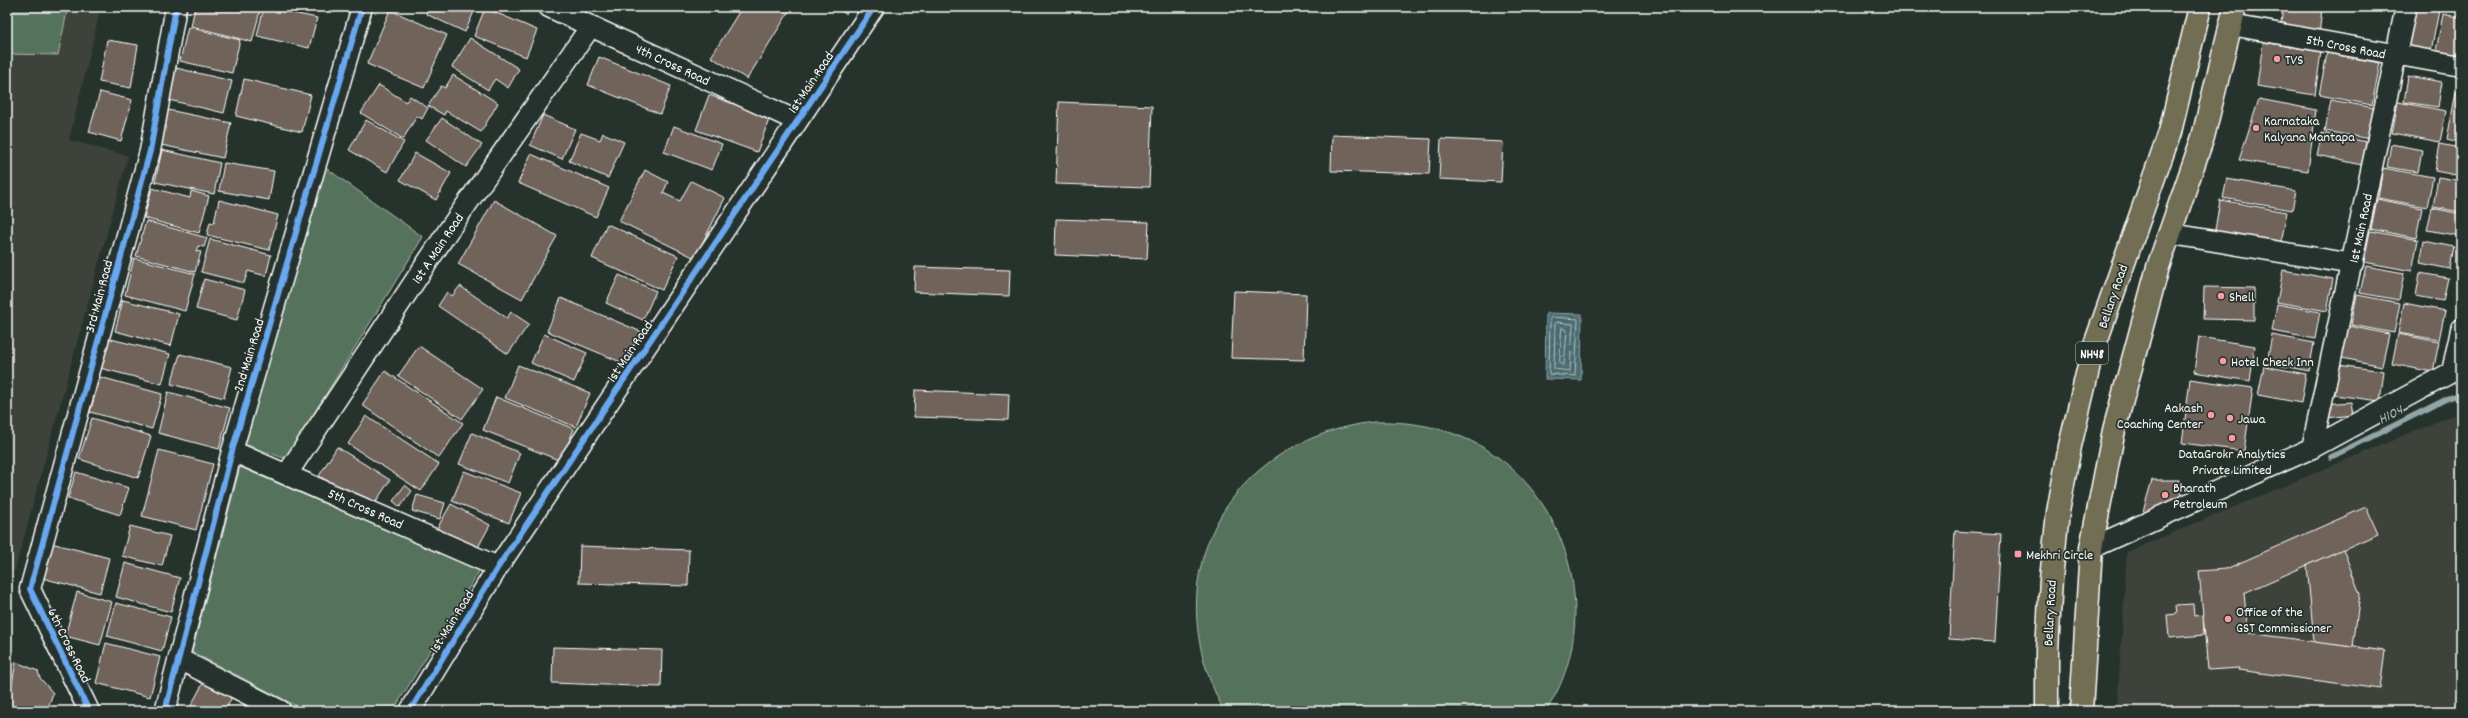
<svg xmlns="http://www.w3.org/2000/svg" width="2468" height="718" font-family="Dekko,sans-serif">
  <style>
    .built { fill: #3c423a }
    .green { fill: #55735b; stroke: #aab9ad }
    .water { fill: url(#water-waves); stroke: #91a6a8 }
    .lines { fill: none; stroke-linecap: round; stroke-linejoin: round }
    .shore { stroke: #b6c3c5; stroke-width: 1 }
    .stream { stroke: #91a6a8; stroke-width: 5.5 }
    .building { fill: #70645a; stroke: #fff }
    .minor-casing { stroke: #fff; stroke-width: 23 }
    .highway-casing { stroke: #fff; stroke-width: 25 }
    .minor { stroke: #26332d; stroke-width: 20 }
    .highway { stroke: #726e52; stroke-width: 22 }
    .cycleway-casing { stroke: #26332d; stroke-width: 8 }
    .cycleway { stroke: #66a8f1; stroke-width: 6 }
    .poi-dot { fill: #ff9aa2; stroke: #26332d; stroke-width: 1.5 }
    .labels { text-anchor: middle; stroke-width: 3.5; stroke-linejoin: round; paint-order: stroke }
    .shield { fill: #26332d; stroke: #bec2c0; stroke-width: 1 }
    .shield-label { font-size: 13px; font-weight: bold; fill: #fff }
    .street-label { font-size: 14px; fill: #fff; stroke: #26332d }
    .poi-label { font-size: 14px; fill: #fff; stroke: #26332d; text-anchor: start }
    .water-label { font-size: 15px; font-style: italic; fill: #adbcbe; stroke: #26332d }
  </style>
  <defs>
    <pattern id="water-waves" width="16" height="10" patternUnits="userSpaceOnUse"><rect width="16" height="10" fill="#486a6e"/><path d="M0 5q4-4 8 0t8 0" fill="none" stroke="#638084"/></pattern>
  </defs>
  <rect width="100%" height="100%" fill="#26332d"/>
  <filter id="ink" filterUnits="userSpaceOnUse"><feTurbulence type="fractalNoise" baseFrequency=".025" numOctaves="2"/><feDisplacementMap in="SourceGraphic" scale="8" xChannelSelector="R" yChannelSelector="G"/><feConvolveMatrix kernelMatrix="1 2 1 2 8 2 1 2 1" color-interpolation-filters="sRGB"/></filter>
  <g filter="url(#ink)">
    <!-- built -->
    <g class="built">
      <polygon points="7,7 101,7 69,140 128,156 15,570 7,571"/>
      <polygon points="2455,414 2461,429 2461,711 2117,711 2127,552"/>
    </g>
    <!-- green -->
    <g class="green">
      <polygon points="7,7 68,7 58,55 7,54"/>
      <polygon points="326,168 423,237 286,459 239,442"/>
      <path d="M1373,422c31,-1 60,3 89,15 104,43 146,180 84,274h-321l-3,-4c-68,-132 5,-266 151,-285z"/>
      <polygon points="240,467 480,570 393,711 306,711 192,652"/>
    </g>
    <!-- water -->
    <polygon class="water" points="1546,313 1582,314 1581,380 1545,379"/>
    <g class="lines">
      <!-- shore -->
      <g class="shore">
        <polygon points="1552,317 1578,319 1575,376 1549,374 1550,319"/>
        <polygon points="1557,322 1573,324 1570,371 1554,369 1555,324"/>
        <polygon points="1562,328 1567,330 1564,365 1560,363"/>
      </g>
      <!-- stream -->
      <polyline class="stream" points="2331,457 2449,398 2461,394"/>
    </g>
    <!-- building -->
    <g class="building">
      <polygon points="195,7 261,7 252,42 191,26"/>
      <polygon points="264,7 317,18 309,48 257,36"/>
      <polygon points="429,7 476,7 465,32 426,14"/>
      <polygon points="742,7 785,7 790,10 747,79 711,57"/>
      <polygon points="834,7 850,7 846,14"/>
      <polygon points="2283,7 2322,9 2319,35 2280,31"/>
      <polygon points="2415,7 2439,11 2431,51 2407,46"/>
      <polygon points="485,8 537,30 526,57 474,36"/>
      <polygon points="390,10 447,35 424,88 367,64"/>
      <polygon points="2443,14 2461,18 2461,55 2436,51"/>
      <polygon points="188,27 240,40 232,73 180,61"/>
      <polygon points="470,38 519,69 508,88 495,79 488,90 452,67"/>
      <polygon points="107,40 138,45 131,88 99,82"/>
      <polygon points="2263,42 2321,52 2315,95 2257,86"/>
      <polygon points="2327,53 2380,63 2372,105 2319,95"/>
      <polygon points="599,57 671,86 660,114 588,85"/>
      <polygon points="176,68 232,81 224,113 169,100"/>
      <polygon points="453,75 498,103 481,132 446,111 444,115 428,106 441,86 445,88"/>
      <polygon points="2408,76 2442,82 2438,107 2404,102"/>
      <polygon points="244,79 311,95 302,132 236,116"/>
      <polygon points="379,85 406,102 410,96 428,108 422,119 417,116 403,139 361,113"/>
      <polygon points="100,92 132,100 121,141 89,132"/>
      <polygon points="2456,92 2461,93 2461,142 2447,139"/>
      <polygon points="709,95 770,117 757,152 696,130"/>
      <polygon points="2259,99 2316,110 2308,171 2239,160"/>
      <polygon points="2331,100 2375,108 2370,139 2325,131"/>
      <polygon points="1059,102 1152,106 1149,187 1056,184"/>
      <polygon points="2398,102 2446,111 2440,142 2392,133"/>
      <polygon points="168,110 231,123 223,158 161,145"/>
      <polygon points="543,115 575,129 562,159 530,145"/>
      <polygon points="442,118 482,145 466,167 426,140"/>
      <polygon points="366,120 404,142 387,172 349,150"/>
      <polygon points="674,126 722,144 712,170 664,152"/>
      <polygon points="581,133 600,140 603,133 624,142 608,178 569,161"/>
      <polygon points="2322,133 2367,142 2362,165 2317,155"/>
      <polygon points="1332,135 1431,139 1429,174 1331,171"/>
      <polygon points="1441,139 1503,142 1501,182 1439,179"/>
      <polygon points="2391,144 2422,150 2418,172 2387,167"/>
      <polygon points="2440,144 2461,148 2461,176 2435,171"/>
      <polygon points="162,150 220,163 214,194 155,182"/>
      <polygon points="415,153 451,173 436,200 400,180"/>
      <polygon points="531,154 609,188 596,217 518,183"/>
      <polygon points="224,163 274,171 269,200 219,191"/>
      <polygon points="2383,168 2433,177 2427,207 2378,198"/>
      <polygon points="645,170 668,182 663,193 680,201 691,181 725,198 695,258 619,221"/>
      <polygon points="2438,177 2461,181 2461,212 2433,207"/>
      <polygon points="2227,179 2296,191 2292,210 2223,198"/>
      <polygon points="152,188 190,198 191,191 209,196 199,233 144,218"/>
      <polygon points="2377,199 2422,208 2416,238 2371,229"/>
      <polygon points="219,200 278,215 269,250 207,235 210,222 214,223"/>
      <polygon points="494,200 557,236 522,299 458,264"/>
      <polygon points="2220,200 2287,212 2280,248 2214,236"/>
      <polygon points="2432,208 2461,214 2460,236 2427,230"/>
      <polygon points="1056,219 1149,222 1147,259 1055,255"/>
      <polygon points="146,221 207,238 204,247 198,246 196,251 201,252 195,272 136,256"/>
      <polygon points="607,224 678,256 662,290 592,258"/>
      <polygon points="2370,231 2418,240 2412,271 2364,262"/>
      <polygon points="210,239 271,255 266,276 248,271 244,283 201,272"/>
      <polygon points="2424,241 2454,247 2450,269 2420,263"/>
      <polygon points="134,258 195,274 185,311 125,295"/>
      <polygon points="2366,266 2404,273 2399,300 2360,293"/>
      <polygon points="915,267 1010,270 1009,296 914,292"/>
      <polygon points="2283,270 2333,279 2327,311 2277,302"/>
      <polygon points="2420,273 2448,278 2443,301 2416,296"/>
      <polygon points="619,275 656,291 643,320 606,303"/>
      <polygon points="204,279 245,290 237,320 196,309"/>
      <polygon points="460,286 507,318 511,312 529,324 508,354 438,306 447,292 452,296"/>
      <polygon points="2204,287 2254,288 2254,320 2203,319"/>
      <polygon points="1234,291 1306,294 1304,360 1231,358"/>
      <polygon points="2357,295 2400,303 2394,333 2351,325"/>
      <polygon points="561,298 644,333 630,366 547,331"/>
      <polygon points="123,300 179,314 171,346 115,331"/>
      <polygon points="2404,303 2445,311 2439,340 2398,333"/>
      <polygon points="2277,304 2320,312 2315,339 2272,331"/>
      <polygon points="2348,326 2389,334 2382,366 2342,358"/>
      <polygon points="544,334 587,353 574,382 531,363"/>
      <polygon points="2398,334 2439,342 2433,372 2392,364"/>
      <polygon points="2272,335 2314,343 2309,371 2267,363"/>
      <polygon points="2199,337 2255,346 2250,381 2194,372"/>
      <polygon points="107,338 170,354 162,384 100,368"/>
      <polygon points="419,346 483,389 462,419 398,376"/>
      <polygon points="180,354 232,367 224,398 171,384"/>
      <polygon points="518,365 590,393 576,427 505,398"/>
      <polygon points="2338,365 2384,371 2380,401 2335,395"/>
      <polygon points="2264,366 2306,374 2301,403 2258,395"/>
      <polygon points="385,371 463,423 439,458 362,405"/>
      <polygon points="100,377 162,394 152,429 90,412"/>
      <polygon points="2190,379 2253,388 2244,451 2182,443"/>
      <polygon points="915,390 1009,394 1008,420 914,417"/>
      <polygon points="168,392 230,408 219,449 158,433"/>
      <polygon points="496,397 574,429 561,461 483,430"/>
      <polygon points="2351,402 2353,415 2327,418 2326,404"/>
      <polygon points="366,416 439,464 421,491 348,444"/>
      <polygon points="92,418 151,436 138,478 79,459"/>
      <polygon points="472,433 520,453 508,483 459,464"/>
      <polygon points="337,447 390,480 371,509 319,476"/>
      <polygon points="159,450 213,464 196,530 142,516"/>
      <polygon points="464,471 521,493 509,523 452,501"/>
      <polygon points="76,472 129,488 120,515 68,498"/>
      <polygon points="2152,480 2179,480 2183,499 2142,515"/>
      <polygon points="405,485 412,491 400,507 393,501"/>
      <polygon points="417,495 445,503 440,519 412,511"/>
      <polygon points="451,504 490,525 475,553 435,532"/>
      <polygon points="2366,507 2378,534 2244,593 2248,633 2385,651 2380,689 2238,670 2239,668 2208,670 2199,571 2226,569"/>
      <polygon points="130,526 170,536 162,566 122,556"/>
      <polygon points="1955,531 2001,534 1995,642 1949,639"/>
      <polygon points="51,543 109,558 100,593 42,578"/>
      <polygon points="580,546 689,550 688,586 579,583"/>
      <polygon points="2343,549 2360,594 2353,647 2314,642 2307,565"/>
      <polygon points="125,563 180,578 171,612 116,597"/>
      <polygon points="77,592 112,602 100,645 65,636"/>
      <polygon points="116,603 171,617 162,651 107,636"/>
      <polygon points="2193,604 2194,616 2203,615 2204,635 2169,638 2167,615 2177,614 2176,605"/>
      <polygon points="106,643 160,657 150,697 96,683"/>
      <polygon points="553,647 662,650 661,687 552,683"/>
      <polygon points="16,662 38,671 40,678 53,693 47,711 7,711"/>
      <polygon points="207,676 235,691 225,711 188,711"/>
      <polygon points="245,702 263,711 241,711"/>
    </g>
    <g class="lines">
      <defs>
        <g id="minor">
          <polyline points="549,7 797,121"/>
          <polyline points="2231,25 2461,66"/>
          <polyline points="2172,234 2353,264"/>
          <polyline points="2312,448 2406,7"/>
          <polyline points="232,451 498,567"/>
          <polyline points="287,474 448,231 591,26"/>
          <polyline points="2091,548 2312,448 2452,372 2461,329"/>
          <polyline points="179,659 281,711"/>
          <polyline points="89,711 30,589 150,151 176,7"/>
          <polyline points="165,711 232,451 362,7"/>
          <polyline points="410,711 498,567 874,7"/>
        </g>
        <g id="highway">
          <polyline points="2047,711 2047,651 2051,579 2058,512 2070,446 2092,353 2170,132 2200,7"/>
          <polyline points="2081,711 2091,548 2114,430 2158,267 2203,137 2235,7"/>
        </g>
      </defs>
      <!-- minor casing -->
      <use href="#minor" class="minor-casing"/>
      <!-- highway casing -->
      <use href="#highway" class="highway-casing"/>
      <!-- minor -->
      <use href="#minor" class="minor"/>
      <!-- highway -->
      <use href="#highway" class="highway"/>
      <defs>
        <g id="cycleway">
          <polyline points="89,711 30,589 150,151 176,7"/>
          <polyline points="165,711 232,451 362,7"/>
          <polyline points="410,711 498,567 874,7"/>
        </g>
      </defs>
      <!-- cycleway casing -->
      <use href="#cycleway" class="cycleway-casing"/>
      <!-- cycleway -->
      <use href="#cycleway" class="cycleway"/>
    </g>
  </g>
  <!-- markers -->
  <g class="poi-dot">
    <circle cx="2277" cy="59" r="4"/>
    <circle cx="2256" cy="128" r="4"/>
    <circle cx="2221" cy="296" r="4"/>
    <circle cx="2223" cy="361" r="4"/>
    <circle cx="2211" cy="415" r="4"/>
    <circle cx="2230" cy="418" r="4"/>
    <circle cx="2232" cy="438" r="4"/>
    <circle cx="2165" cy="495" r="4"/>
    <rect x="2014" y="550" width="8" height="8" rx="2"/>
    <circle cx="2228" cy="619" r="4"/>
  </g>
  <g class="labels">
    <!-- shield labels -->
    <rect class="shield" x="2076" y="342" width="32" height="22" rx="3"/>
    <g class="shield-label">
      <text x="2092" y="358">NH48</text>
    </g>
    <!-- street labels -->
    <g class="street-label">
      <text transform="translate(2346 46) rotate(11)" y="5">5th Cross Road</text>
      <text transform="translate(673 64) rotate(25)" y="5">4th Cross Road</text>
      <text transform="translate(810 82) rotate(-56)" y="5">1st Main Road</text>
      <text transform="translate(2360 228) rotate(-78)" y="5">1st Main Road</text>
      <text transform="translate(437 248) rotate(-56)" y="5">1st A Main Road</text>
      <text transform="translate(98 296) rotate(-75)" y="5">3rd Main Road</text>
      <text transform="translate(2112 296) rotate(-71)" y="5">Bellary Road</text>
      <text transform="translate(629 351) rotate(-56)" y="5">1st Main Road</text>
      <text transform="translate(248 355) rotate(-73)" y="5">2nd Main Road</text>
      <text transform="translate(366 508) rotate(24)" y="5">5th Cross Road</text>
      <text transform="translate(2049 613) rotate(-87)" y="5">Bellary Road</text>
      <text transform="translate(451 621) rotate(-58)" y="5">1st Main Road</text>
      <text transform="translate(70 645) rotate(64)" y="5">6th Cross Road</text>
    </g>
    <!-- poi labels -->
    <g class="poi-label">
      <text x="2285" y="64">TVS</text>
      <text x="2264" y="125">Karnataka<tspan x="2264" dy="16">Kalyana Mantapa</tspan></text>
      <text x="2229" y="301">Shell</text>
      <text x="2231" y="366">Hotel Check Inn</text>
      <text x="2203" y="412" text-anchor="end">Aakash<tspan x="2203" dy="16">Coaching Center</tspan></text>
      <text x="2238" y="423">Jawa</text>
      <text x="2232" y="458" text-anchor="middle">DataGrokr Analytics<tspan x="2232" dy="16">Private Limited</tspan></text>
      <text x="2173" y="492">Bharath<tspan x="2173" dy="16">Petroleum</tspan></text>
      <text x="2026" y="559">Mekhri Circle</text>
      <text x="2236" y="616">Office of the<tspan x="2236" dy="16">GST Commissioner</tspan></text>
    </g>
    <!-- water labels -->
    <g class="water-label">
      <text transform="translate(2390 414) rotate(-27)" y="5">H104</text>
    </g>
  </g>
  <!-- margin -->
  <rect width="2468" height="718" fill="none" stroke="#26332d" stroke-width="24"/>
  <rect x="12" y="12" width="2444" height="694" fill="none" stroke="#fff" stroke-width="1.5" filter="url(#ink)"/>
</svg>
